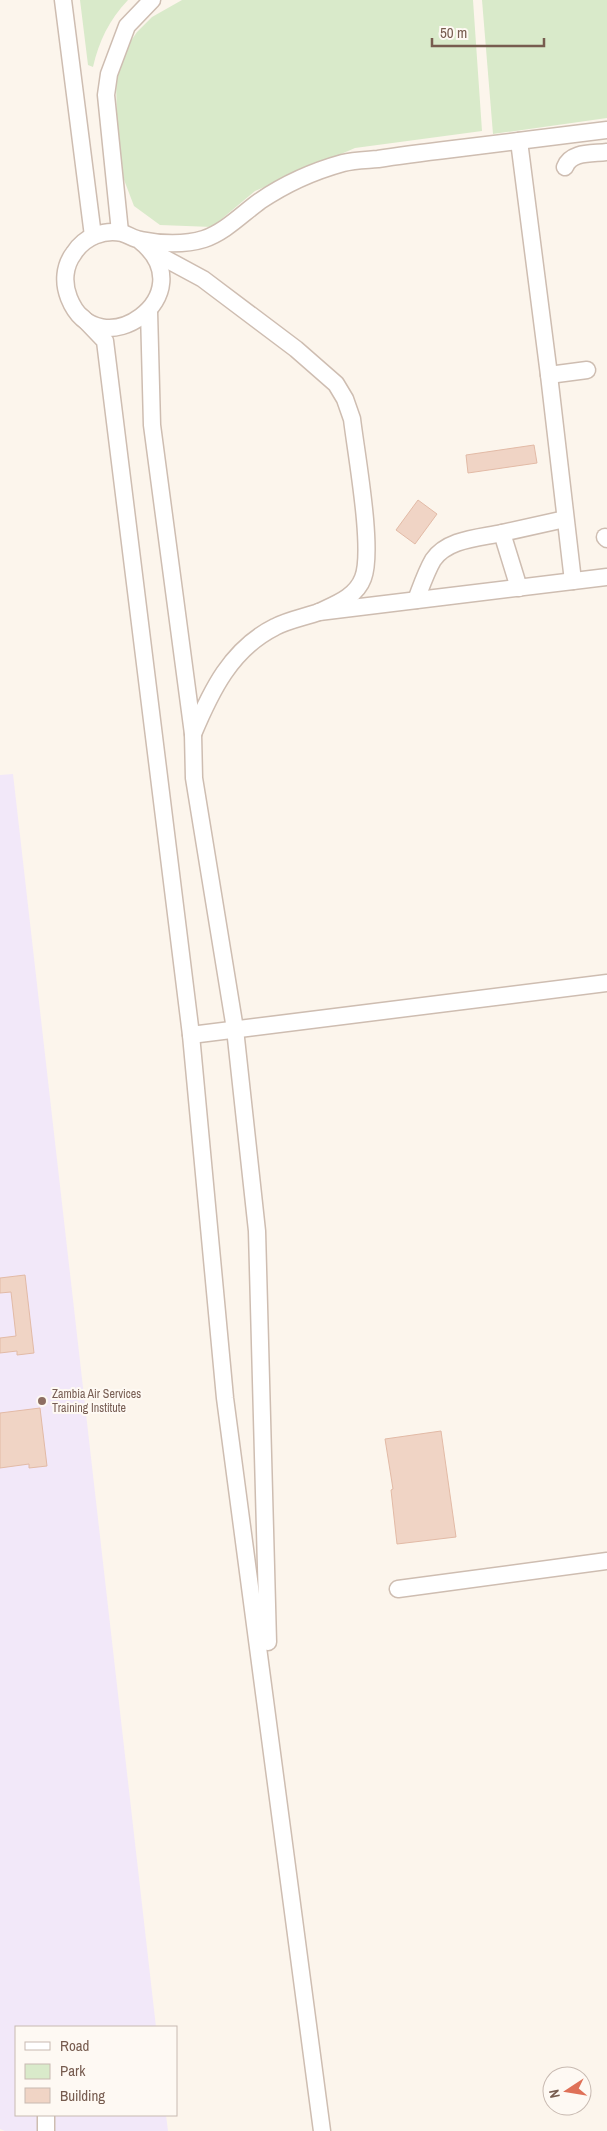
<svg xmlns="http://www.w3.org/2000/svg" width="607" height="2131" font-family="'Archivo Narrow',sans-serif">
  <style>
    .education { fill: #f2e8f9 }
    .green { fill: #d9eaca }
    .building { fill: #f0d4c5; stroke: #e2baa6 }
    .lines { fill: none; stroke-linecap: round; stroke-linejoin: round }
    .minor-casing { stroke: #cebdb1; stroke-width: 19 }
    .minor { stroke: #fff; stroke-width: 16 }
    .education-dot { fill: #8d6e63; stroke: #fef9f3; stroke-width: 2 }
    .labels { text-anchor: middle; stroke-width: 4; stroke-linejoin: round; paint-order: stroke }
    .education-label { font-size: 12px; fill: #785e54; stroke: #fef9f3; text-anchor: start }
  </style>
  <rect width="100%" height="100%" fill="#fcf5ec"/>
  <!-- education -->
  <polygon class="education" points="13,774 156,2027 16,2027 16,2115 166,2115 168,2131 5,2131 0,2129 0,775"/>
  <!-- green -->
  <g class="green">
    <path d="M80,0h48c-19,20 -29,41 -35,67l-5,-2z"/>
    <polygon points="182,0 473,0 482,131 355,148 255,191 212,227 160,225 134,206 118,164 116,80 126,48 137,32 152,17"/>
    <polygon points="482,0 607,0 607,118 493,134"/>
  </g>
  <!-- building -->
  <g class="building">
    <polygon points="534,445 537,463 468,473 466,455"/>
    <polygon points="418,500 437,514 415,544 396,530"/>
    <polygon points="25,1275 34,1353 17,1355 17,1351 0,1353 0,1338 16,1336 11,1292 0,1293 0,1278"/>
    <polygon points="40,1408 47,1466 29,1468 29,1464 0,1468 0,1413"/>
    <polygon points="441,1431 456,1537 397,1544 391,1490 393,1489 385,1439"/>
  </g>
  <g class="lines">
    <defs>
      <g id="minor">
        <polyline points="63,0 93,236"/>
        <polyline points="519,141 549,375 573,581"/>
        <path d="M565,167c6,-16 28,-13 42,-15"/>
        <polyline points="120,232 106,95 109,74 127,26 152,0"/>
        <path d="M139,240c69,54 -41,131 -70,58 -6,-15 -5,-32 5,-45 10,-16 30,-24 48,-20 7,2 12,6 19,7 19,4 44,5 63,-1 21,-7 38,-25 56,-38 25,-17 54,-30 83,-38 11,-3 24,-3 35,-4 25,-4 50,-7 75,-10 51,-6 103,-13 154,-19"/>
        <path d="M151,251l52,28 93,70 40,35 9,15 7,20c4,34 22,131 11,159 -7,19 -27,26 -44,34"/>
        <polyline points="149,311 152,425 193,734 194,778 235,1029 257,1231 268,1642"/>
        <polyline points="82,317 105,341 191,1035 225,1398 322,2131"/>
        <polyline points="549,375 587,370"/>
        <polyline points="502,533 565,519"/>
        <polyline points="605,537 607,539"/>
        <path d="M416,600c5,-13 10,-28 17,-40 14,-21 46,-22 69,-27l17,55"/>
        <path d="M193,734c18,-43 38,-85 82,-107 13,-7 30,-10 44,-15l288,-35"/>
        <polyline points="191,1035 607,983"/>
        <polyline points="398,1589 607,1561"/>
        <polyline points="46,2131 46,2115"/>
      </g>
    </defs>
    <!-- minor casing -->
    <use href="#minor" class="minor-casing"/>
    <!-- minor -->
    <use href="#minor" class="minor"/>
  </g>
  <!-- markers -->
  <circle class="education-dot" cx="42" cy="1401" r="5"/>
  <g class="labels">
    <!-- education labels -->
    <g class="education-label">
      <text x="52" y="1398">Zambia Air Services<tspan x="52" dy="14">Training Institute</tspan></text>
    </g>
  </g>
  <!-- legend -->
  <rect x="15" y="2026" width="162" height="90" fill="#fef9f3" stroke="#c8bab1"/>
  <rect x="25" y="2042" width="25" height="8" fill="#ffffff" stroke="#c8bab1"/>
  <text x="60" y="2051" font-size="15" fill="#775c4f">Road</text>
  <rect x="25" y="2064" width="25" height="15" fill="#d9eaca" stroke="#c8bab1"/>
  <text x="60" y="2076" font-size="15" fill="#775c4f">Park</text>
  <rect x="25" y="2088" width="25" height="15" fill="#f0d4c5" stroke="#c8bab1"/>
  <text x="60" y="2101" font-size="15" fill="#775c4f">Building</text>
  <!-- north arrow -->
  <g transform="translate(567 2091) rotate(258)"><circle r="24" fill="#fef9f3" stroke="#c8bab1"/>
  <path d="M0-4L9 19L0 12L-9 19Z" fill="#df7158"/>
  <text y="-8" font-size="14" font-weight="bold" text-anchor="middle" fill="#775c4f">N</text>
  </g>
  <!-- scale -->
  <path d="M432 38v8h112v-8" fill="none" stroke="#775c4f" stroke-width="2.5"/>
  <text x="440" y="38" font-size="15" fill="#775c4f" stroke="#fef9f3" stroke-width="4" paint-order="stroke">50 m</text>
</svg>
